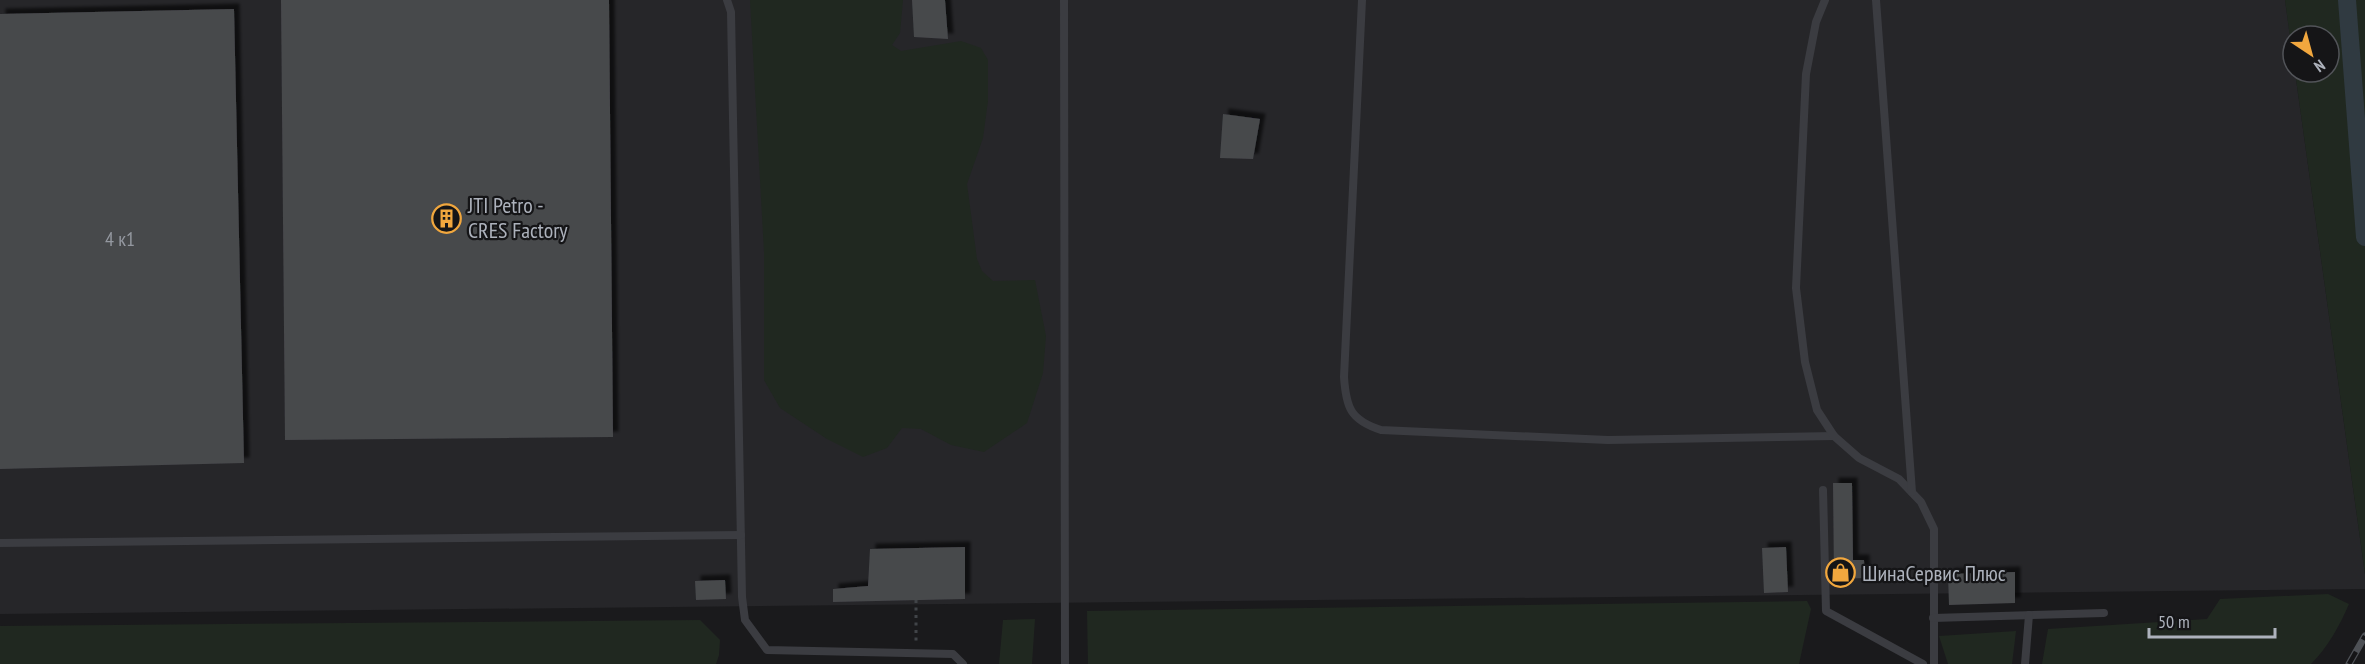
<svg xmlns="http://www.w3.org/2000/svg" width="2365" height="664" font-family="'PT Sans Narrow',sans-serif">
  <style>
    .built { fill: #262629 }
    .green { fill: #202820 }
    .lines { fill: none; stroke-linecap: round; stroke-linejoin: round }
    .canal { stroke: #303a41; stroke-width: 18 }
    .building { fill: #47484c; filter: url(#shadow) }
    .path { stroke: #414448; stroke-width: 3; stroke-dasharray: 3 4.5; stroke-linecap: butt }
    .lane { stroke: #3b3c41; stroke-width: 8 }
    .rail-casing { stroke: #4e5156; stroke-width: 7 }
    .rail { stroke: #151517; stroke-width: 4.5; stroke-dasharray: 14; stroke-linecap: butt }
    .labels { text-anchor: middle; stroke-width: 4.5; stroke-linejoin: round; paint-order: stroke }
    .number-label { font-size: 20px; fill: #9498a0 }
    .poi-label { font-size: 22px; fill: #adb2bc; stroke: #151517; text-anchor: start }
  </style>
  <defs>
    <filter id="shadow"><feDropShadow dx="5.5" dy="-5.5" stdDeviation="1.5" flood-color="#0009"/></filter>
  </defs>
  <rect width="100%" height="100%" fill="#1a1a1c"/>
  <!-- built -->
  <polygon class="built" points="0,0 2285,0 2365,574 2365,589 0,614"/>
  <!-- green -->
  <g class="green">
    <polygon points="750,0 903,0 900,33 892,45 901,51 961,41 981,48 988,60 988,101 983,138 967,184 977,259 982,271 993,281 1035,280 1046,336 1043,373 1027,423 984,452 951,445 921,429 902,428 887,448 863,457 827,439 780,408 764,380 764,252"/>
    <polygon points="2285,0 2365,0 2365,574 2295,72 2329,72 2329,36 2293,36 2293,60"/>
    <path d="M2328,594l21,10c-10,23 -21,43 -38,60h-269l6,-35 159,-10 13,-20z"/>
    <polygon points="1807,601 1811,609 1799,664 1088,664 1087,611"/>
    <polygon points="1035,619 1032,664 999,664 1003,620"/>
    <polygon points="700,620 720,640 719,655 716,664 0,664 0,626"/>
    <polygon points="2016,631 2012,664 1948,664 1939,636"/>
  </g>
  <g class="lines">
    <!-- canal -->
    <polyline class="canal" points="2347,0 2365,237"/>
  </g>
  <!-- building -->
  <g class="building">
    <polygon points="281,0 609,0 613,437 285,440"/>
    <polygon points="912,0 945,0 948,39 914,37"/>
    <polygon points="234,9 244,463 0,469 0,14"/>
    <polygon points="1223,114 1260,119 1253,159 1220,158"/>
    <polygon points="1833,483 1852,483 1853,560 1864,560 1865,578 1834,579"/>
    <polygon points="965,547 965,599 833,602 833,589 868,586 870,549"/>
    <polygon points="1786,547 1788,592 1764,593 1762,548"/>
    <polygon points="2015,572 2015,603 1949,605 1948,574"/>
    <polygon points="725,580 726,599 696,600 695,581"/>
  </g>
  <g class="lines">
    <!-- path -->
    <polyline class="path" points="916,600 916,642"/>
    <!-- lane -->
    <g class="lane">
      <polyline points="727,0 731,12 742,597 745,620 767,650 953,654 963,664"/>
      <polyline points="1064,0 1065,664"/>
      <path d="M1362,0l-18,377c2,30 6,43 37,53l227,10 226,-4"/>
      <polyline points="1825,0 1816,22 1806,74 1796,288 1805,362 1817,410 1834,436 1859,458 1899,479 1921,502 1934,529 1934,664"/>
      <polyline points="1876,0 1912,492"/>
      <polyline points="1823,490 1826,611 1923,664"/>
      <polyline points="0,543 741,535"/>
      <polyline points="1933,618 2104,613"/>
      <polyline points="2025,664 2029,615"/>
    </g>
    <defs>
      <polyline id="rail" points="2349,664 2365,636"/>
    </defs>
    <!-- rail casing -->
    <use href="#rail" class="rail-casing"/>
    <!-- rail -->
    <use href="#rail" class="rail"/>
  </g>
  <!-- icons -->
  <defs>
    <symbol id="building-ring" viewBox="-11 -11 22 22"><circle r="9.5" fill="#151517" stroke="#f1a73e" stroke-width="1.5"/><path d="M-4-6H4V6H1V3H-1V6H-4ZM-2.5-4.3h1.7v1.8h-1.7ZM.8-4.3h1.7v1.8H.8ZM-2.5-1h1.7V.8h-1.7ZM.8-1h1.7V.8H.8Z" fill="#f1a73e"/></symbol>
    <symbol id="shop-ring" viewBox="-11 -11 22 22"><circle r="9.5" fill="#151517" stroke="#f1a73e" stroke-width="1.5"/><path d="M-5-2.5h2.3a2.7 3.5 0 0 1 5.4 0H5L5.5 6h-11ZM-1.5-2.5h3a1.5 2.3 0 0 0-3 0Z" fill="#f1a73e"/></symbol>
  </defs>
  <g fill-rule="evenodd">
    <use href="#building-ring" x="430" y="202" width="33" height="33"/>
    <use href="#shop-ring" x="1824" y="556" width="33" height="33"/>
  </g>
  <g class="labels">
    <!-- number labels -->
    <g class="number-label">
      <text x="120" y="246">4 к1</text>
    </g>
    <!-- poi labels -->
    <g class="poi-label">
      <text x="468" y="213">JTI Petro -<tspan x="468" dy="25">CRES Factory</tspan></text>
      <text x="1862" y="581">ШинаСервис Плюс</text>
    </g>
  </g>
  <!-- north arrow -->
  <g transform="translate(2311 54) rotate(144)"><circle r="28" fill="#151517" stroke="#525459" stroke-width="1.5"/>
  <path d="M0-4.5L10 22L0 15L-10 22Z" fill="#f1a73e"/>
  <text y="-9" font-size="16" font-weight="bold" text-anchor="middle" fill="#adb2bc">N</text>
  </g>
  <!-- scale -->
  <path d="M2149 628v9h126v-9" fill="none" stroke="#adb2bc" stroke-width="3"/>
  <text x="2158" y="628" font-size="18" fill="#adb2bc" stroke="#151517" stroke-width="4.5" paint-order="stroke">50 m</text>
</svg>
